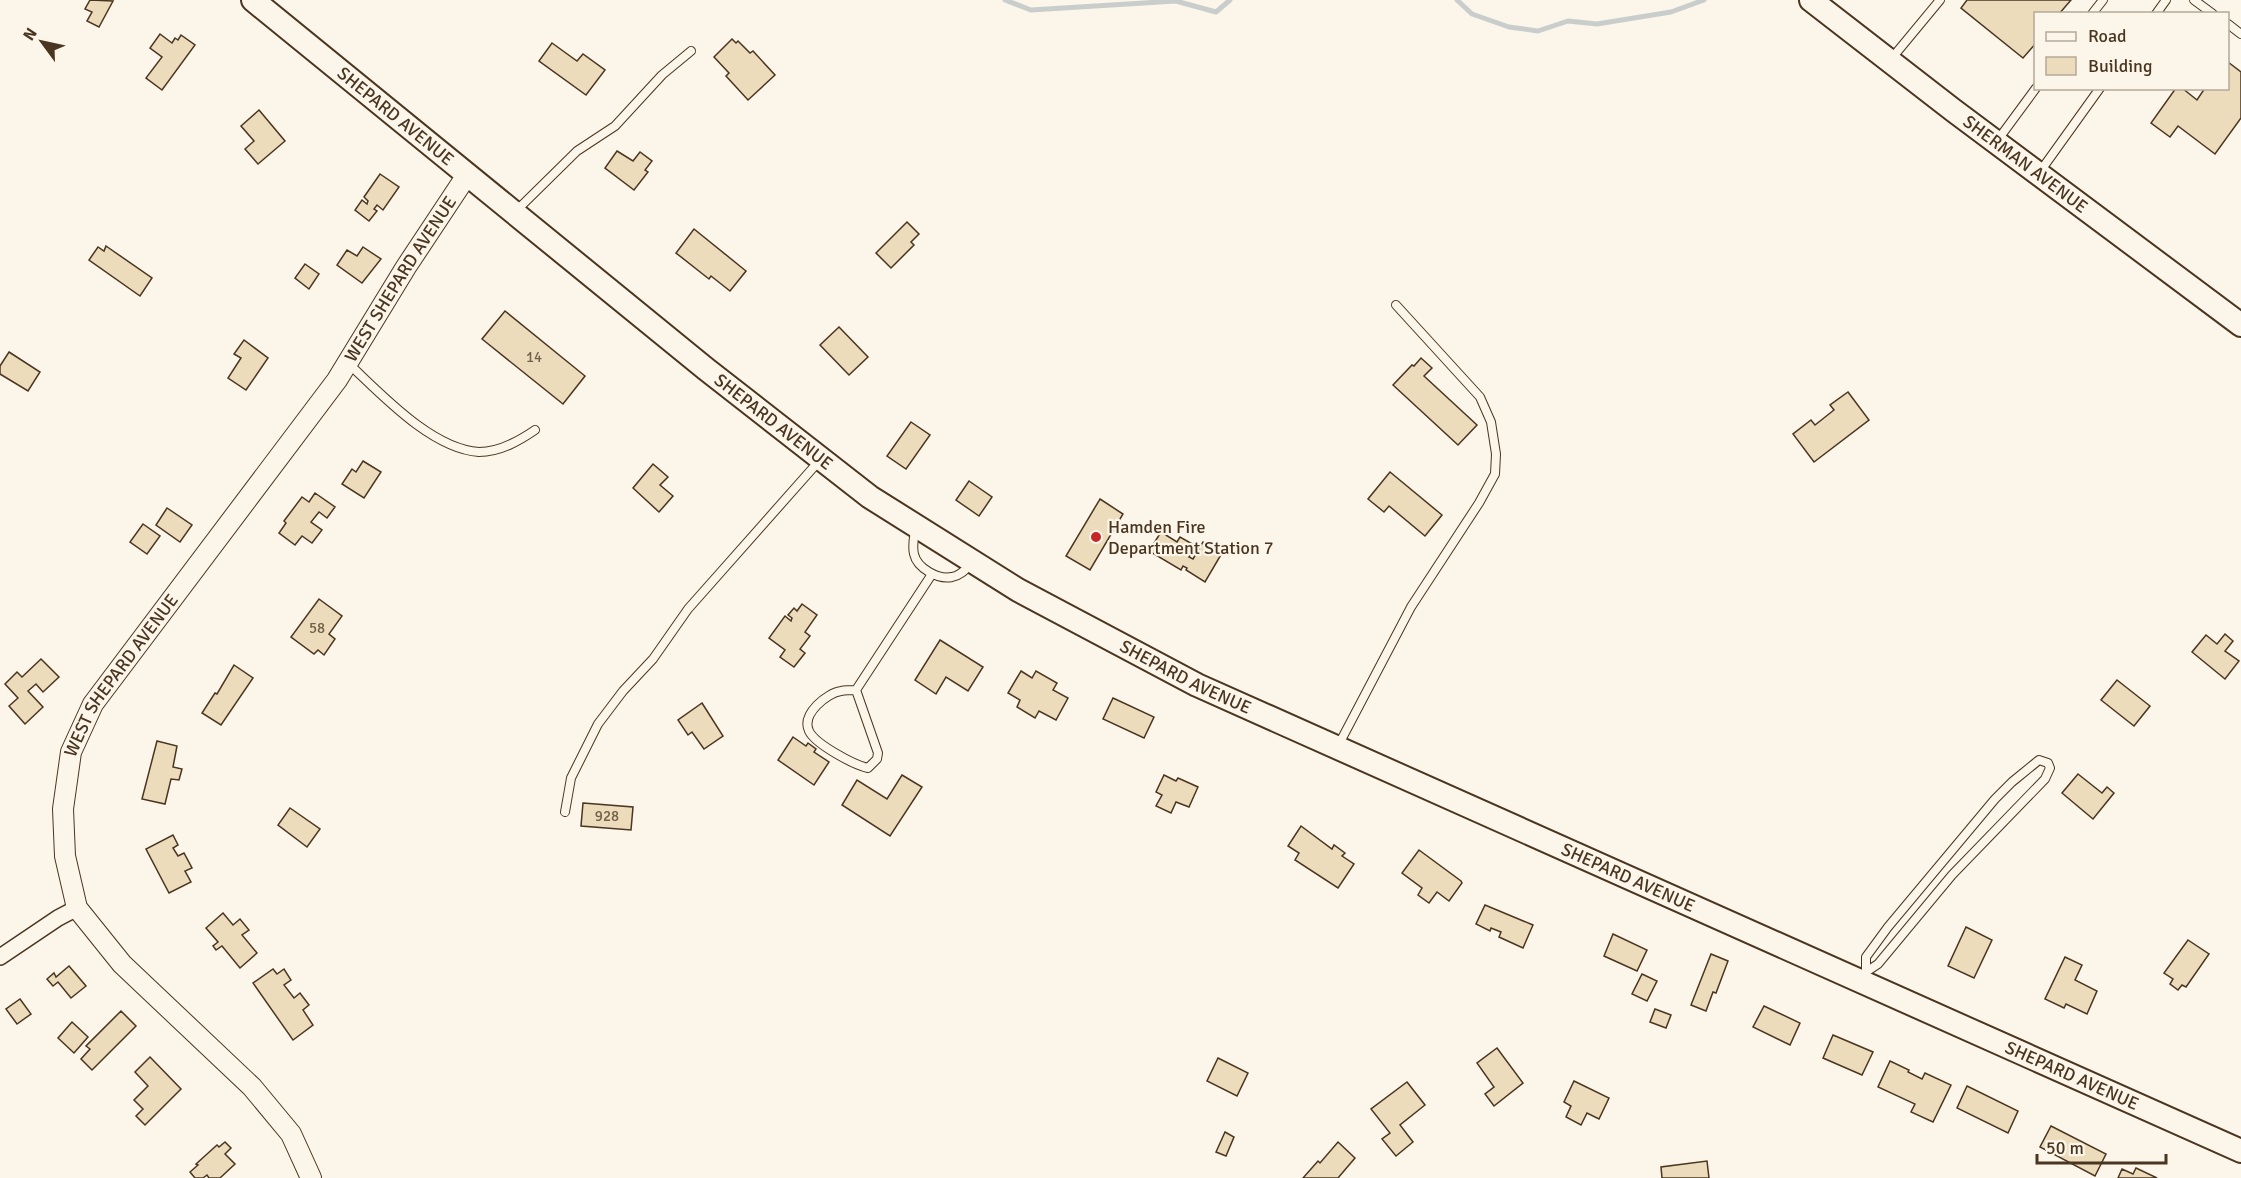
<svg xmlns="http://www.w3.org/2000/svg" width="2241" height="1178" font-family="Signika,sans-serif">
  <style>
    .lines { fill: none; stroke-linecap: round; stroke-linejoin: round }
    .stream { stroke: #c9cecd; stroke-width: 5 }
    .building { fill: #ecdcbc; stroke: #4a3520; stroke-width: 1.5 }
    .service-casing { stroke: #4a3520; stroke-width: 10 }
    .minor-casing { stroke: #4a3520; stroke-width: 18 }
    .tertiary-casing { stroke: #4a3520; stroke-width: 22 }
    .secondary-casing { stroke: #4a3520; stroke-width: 26 }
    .service { stroke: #fbf6e9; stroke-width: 8 }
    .minor { stroke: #fbf6e9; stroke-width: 15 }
    .tertiary { stroke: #fbf6e9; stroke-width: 20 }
    .secondary { stroke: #fbf6e9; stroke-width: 22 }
    .poi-dot { fill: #c62828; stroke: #fbf6e9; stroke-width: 2 }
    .labels { text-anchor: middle; stroke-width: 4.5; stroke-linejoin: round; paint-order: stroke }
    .number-label { font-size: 15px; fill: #725f47 }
    .street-label { font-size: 18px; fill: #4a3520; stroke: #fbf6e9 }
    .poi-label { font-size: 18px; fill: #4a3520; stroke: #fbf6e9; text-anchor: start }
  </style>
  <rect width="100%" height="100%" fill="#fbf6e9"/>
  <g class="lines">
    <!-- stream -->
    <g class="stream">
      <polyline points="1005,0 1031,10 1176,1 1216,12 1230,0"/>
      <polyline points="1457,0 1472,14 1509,27 1538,31 1568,21 1597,24 1671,12 1704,0"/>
    </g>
  </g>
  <!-- building -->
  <g class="building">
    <polygon points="90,0 113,1 99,27 87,21 92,12 85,9"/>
    <polygon points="1967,0 2071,0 2059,14 2036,14 2036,43 2023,58 1961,8"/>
    <polygon points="160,34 172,43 175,38 178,40 181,35 195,45 162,90 146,78 162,57 150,48"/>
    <polygon points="732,39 736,43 738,41 750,53 753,51 775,75 748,100 726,76 729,73 714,57"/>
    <polygon points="552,43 577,61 583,54 605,70 586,95 539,61"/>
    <polygon points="2228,62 2241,72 2241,118 2215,154 2178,126 2170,137 2151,123 2176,88 2182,88 2197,100 2205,88 2228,88"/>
    <polygon points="259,110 285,141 258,164 245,149 254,141 241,126"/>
    <polygon points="617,151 633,161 640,152 652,161 645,170 648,172 634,190 605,168"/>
    <polygon points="380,174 399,187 383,210 377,205 374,209 377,211 369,221 355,210 362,200 367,204 368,201 364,197"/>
    <polygon points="907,222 919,234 911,242 914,245 891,268 876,253"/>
    <polygon points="694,229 746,271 730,291 711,276 709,279 676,253"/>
    <polygon points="106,246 152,278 140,296 89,260 98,247 104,251"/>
    <polygon points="363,247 381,259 362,283 337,265 347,250 357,256"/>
    <polygon points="305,264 319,274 309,289 295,278"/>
    <polygon points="505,311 585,376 563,404 482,339"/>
    <polygon points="839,327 868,357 849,375 820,345"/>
    <polygon points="244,340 268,358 246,390 228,378 241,358 234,354"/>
    <polygon points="9,352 40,372 28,391 0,374 0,366"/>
    <polygon points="1421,358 1432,368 1424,376 1477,425 1458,445 1393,385 1412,365 1414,366"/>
    <polygon points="1848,392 1869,420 1814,462 1793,434 1811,420 1815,425 1834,410 1830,405"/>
    <polygon points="911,422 930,435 906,469 887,456"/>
    <polygon points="363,461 381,472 364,498 342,484 352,469 356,472"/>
    <polygon points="653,464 668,477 660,485 673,496 659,512 633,488"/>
    <polygon points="1390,472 1442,515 1425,536 1389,506 1384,512 1368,499"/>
    <polygon points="969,481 992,497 979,516 956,500"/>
    <polygon points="315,493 335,507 327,518 319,512 311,522 322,530 312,543 302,536 295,545 279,533 286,523 284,521 302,497 309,502"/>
    <polygon points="1100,499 1123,514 1090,570 1066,556"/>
    <polygon points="167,508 192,525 180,542 156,525"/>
    <polygon points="143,524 160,536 147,554 130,542"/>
    <polygon points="1161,532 1177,542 1180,537 1196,546 1189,557 1193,559 1203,542 1222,553 1205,582 1186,570 1187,568 1183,566 1181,570 1149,551"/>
    <polygon points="319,599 342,616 329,634 335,639 324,655 318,650 314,654 291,637"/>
    <polygon points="802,604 817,615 805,632 810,636 800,649 805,653 794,667 780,657 785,650 769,638 785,616 791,621 792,618 788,615 794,608 797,611"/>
    <polygon points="2225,634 2233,641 2225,651 2239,661 2225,679 2192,652 2206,635 2217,644"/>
    <polygon points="940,640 983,667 968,691 946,677 936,694 915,680"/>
    <polygon points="41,659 59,677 43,692 36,684 28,691 43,707 25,724 9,706 18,698 5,684 17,672 22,677"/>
    <polygon points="234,665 253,678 221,725 202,713 215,693 217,694"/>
    <polygon points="1021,671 1032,678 1036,671 1057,683 1053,690 1068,698 1056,720 1039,711 1035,718 1017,707 1020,700 1008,693"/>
    <polygon points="2117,680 2150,706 2134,726 2101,700"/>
    <polygon points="1113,698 1154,717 1144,738 1103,719"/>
    <polygon points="702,703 723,736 704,749 692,732 688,735 678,720"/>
    <polygon points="793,737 806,746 808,743 816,749 814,752 829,762 814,785 778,760"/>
    <polygon points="157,741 177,746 173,767 182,769 179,780 171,779 165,804 142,799"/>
    <polygon points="2078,774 2102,793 2107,787 2114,793 2093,819 2062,793"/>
    <polygon points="902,775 922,787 890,836 842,805 857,780 887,799"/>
    <polygon points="1164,775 1176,781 1178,778 1198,787 1189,807 1176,802 1171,813 1156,806 1162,795 1156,792"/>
    <polygon points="583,803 633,807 631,830 581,826"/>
    <polygon points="290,808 320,829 307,847 278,825"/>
    <polygon points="1301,826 1332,849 1334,845 1345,853 1342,856 1354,864 1338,888 1295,860 1299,853 1288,846"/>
    <polygon points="173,835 178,845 173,848 178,856 184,853 192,868 185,871 191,882 169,893 146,849"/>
    <polygon points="1419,850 1461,881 1462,883 1449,901 1437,892 1429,903 1418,895 1422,888 1402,873"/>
    <polygon points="1485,905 1533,925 1523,948 1499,937 1501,932 1491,928 1490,931 1476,924"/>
    <polygon points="223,913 233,925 240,919 249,930 242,935 257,953 240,968 222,946 216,950 213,946 218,942 206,928"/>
    <polygon points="1966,927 1992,940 1974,978 1948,966"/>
    <polygon points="1613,934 1647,950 1637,971 1604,956"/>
    <polygon points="2188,940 2209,954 2186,987 2182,985 2178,990 2170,984 2173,979 2164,973"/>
    <polygon points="1711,954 1728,961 1716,993 1713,992 1706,1011 1691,1005"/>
    <polygon points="2065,957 2082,965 2075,980 2097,991 2087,1014 2066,1004 2064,1008 2045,999"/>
    <polygon points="69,966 86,986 71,998 58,982 53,986 47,979 54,973 56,977"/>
    <polygon points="273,969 277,974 284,969 291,980 284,985 294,998 300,993 309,1005 303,1010 313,1025 293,1040 253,983"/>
    <polygon points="1642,974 1657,981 1647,1001 1632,994"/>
    <polygon points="20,999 31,1014 17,1024 6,1009"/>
    <polygon points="1764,1006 1800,1023 1790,1045 1753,1027"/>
    <polygon points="1655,1009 1671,1015 1666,1028 1650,1022"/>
    <polygon points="121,1011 136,1026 92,1070 81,1059 90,1049 86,1046"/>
    <polygon points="72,1022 88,1037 74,1053 58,1038"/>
    <polygon points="1833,1035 1873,1052 1862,1075 1823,1058"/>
    <polygon points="1497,1048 1523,1083 1494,1106 1485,1094 1494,1087 1477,1063"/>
    <polygon points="150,1057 181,1089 145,1125 136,1116 143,1109 134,1100 148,1086 135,1072"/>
    <polygon points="1218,1058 1248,1073 1237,1096 1207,1081"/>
    <polygon points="1890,1061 1909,1070 1908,1072 1922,1079 1925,1073 1951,1085 1933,1122 1911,1112 1915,1104 1878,1087"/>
    <polygon points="1574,1081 1609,1098 1599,1119 1587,1113 1581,1125 1566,1117 1571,1106 1564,1102"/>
    <polygon points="1407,1082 1425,1105 1400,1125 1413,1142 1396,1156 1382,1139 1390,1133 1371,1109"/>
    <polygon points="1967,1086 2018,1111 2008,1133 1957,1108"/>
    <polygon points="2051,1126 2106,1154 2095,1176 2040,1147"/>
    <polygon points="1225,1132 1234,1137 1226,1156 1216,1152"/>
    <polygon points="225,1142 231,1148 225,1154 235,1164 220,1178 209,1178 207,1175 203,1178 195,1178 190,1172 198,1165 196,1164 217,1145 219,1147"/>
    <polygon points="1338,1142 1355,1158 1338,1178 1303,1178 1318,1161 1320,1163"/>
    <polygon points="1707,1161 1709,1178 1662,1178 1661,1167"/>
    <polygon points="2136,1168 2157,1178 2118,1178 2122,1169 2133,1174"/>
  </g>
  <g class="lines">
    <defs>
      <g id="service">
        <polyline points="2194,0 2213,14"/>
        <polyline points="2092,14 2103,0"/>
        <polyline points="2156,14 2166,0"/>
        <polyline points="2228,24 2241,34"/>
        <polyline points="1892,58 1940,0"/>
        <polyline points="1997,141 2036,88"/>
        <polyline points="2039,173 2100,88"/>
        <polyline points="515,212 577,151 615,126 662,75 691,51"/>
        <path d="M349,364c33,31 83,85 130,88 21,0 40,-11 56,-22"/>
        <path d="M915,530c-1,8 -3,16 -1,24 3,14 24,26 38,23 8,-1 14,-8 19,-13"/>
        <path d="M856,690l22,63 -1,6 -9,9c-14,-3 -53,-24 -59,-37 -8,-17 18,-38 32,-40 5,-1 10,-1 15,-1l76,-116"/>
        <polyline points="1338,746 1411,607 1479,503 1495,474 1496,454 1491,422 1480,397 1396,305"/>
        <polyline points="565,812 571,778 598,724 623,691 653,659 688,609 820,460"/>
        <polyline points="1862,979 1866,972 1866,957 1888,927 1995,799 2012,782 2039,760 2048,763 2050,768 2045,779 1952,875 1878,964 1866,972"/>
      </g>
      <polyline id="minor" points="0,957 58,918 77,908"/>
      <g id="tertiary">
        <path id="s1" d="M311,1178l-20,-44 -39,-47 -130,-123 -45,-56 -12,-52 -2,-47 8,-57 22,-48 244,-324 69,-113 61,-92"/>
      </g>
      <g id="secondary">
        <path id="s2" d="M253,0l453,369 164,128 148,93 179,95 1044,466"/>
        <path id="s3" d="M1811,0l142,110 288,215"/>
      </g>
    </defs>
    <!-- service casing -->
    <use href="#service" class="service-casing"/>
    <!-- minor casing -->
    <use href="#minor" class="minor-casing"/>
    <!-- tertiary casing -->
    <use href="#tertiary" class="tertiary-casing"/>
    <!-- secondary casing -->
    <use href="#secondary" class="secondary-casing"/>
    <!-- service -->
    <use href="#service" class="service"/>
    <!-- minor -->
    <use href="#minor" class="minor"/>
    <!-- tertiary -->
    <use href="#tertiary" class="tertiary"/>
    <!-- secondary -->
    <use href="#secondary" class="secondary"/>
  </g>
  <!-- markers -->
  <circle class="poi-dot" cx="1096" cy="537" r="6"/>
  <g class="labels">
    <!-- number labels -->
    <g class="number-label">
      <text x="534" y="362">14</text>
      <text x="317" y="633">58</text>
      <text x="607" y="821">928</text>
    </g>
    <!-- street labels -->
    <g class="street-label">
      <text dy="6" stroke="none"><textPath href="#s2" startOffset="184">SHEPARD AVENUE</textPath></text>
      <text dy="6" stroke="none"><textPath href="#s3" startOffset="270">SHERMAN AVENUE</textPath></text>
      <text dy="6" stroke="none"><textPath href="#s1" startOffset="1096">WEST SHEPARD AVENUE</textPath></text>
      <text dy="6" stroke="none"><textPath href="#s2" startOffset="670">SHEPARD AVENUE</textPath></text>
      <text dy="6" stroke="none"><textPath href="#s1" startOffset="610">WEST SHEPARD AVENUE</textPath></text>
      <text dy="6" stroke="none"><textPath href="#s2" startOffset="1156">SHEPARD AVENUE</textPath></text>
      <text dy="6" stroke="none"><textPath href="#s2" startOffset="1642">SHEPARD AVENUE</textPath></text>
      <text dy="6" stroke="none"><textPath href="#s2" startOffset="2128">SHEPARD AVENUE</textPath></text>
    </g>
    <!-- poi labels -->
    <g class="poi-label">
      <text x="1108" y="533">Hamden Fire<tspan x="1108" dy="21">Department Station 7</tspan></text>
    </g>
  </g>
  <!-- legend -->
  <rect x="2034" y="12" width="195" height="78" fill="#fbf6e9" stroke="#b4a999" stroke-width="1.5"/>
  <rect x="2046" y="32" width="30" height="9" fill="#fbf6e9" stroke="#b4a999" stroke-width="1.5"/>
  <text x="2088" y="42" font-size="18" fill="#4a3520">Road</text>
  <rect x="2046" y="57" width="30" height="18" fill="#ecdcbc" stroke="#b4a999" stroke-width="1.5"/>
  <text x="2088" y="72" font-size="18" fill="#4a3520">Building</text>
  <!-- north arrow -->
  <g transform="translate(42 42) rotate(303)" stroke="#fbf6e9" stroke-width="4.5" paint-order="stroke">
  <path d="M0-4.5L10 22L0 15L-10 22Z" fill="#4a3520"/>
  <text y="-9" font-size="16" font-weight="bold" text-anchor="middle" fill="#4a3520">N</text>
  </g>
  <!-- scale -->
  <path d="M2037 1154v9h129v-9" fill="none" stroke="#4a3520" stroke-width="3"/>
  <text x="2046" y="1154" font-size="18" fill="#4a3520" stroke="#fbf6e9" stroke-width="4.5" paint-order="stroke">50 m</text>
</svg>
